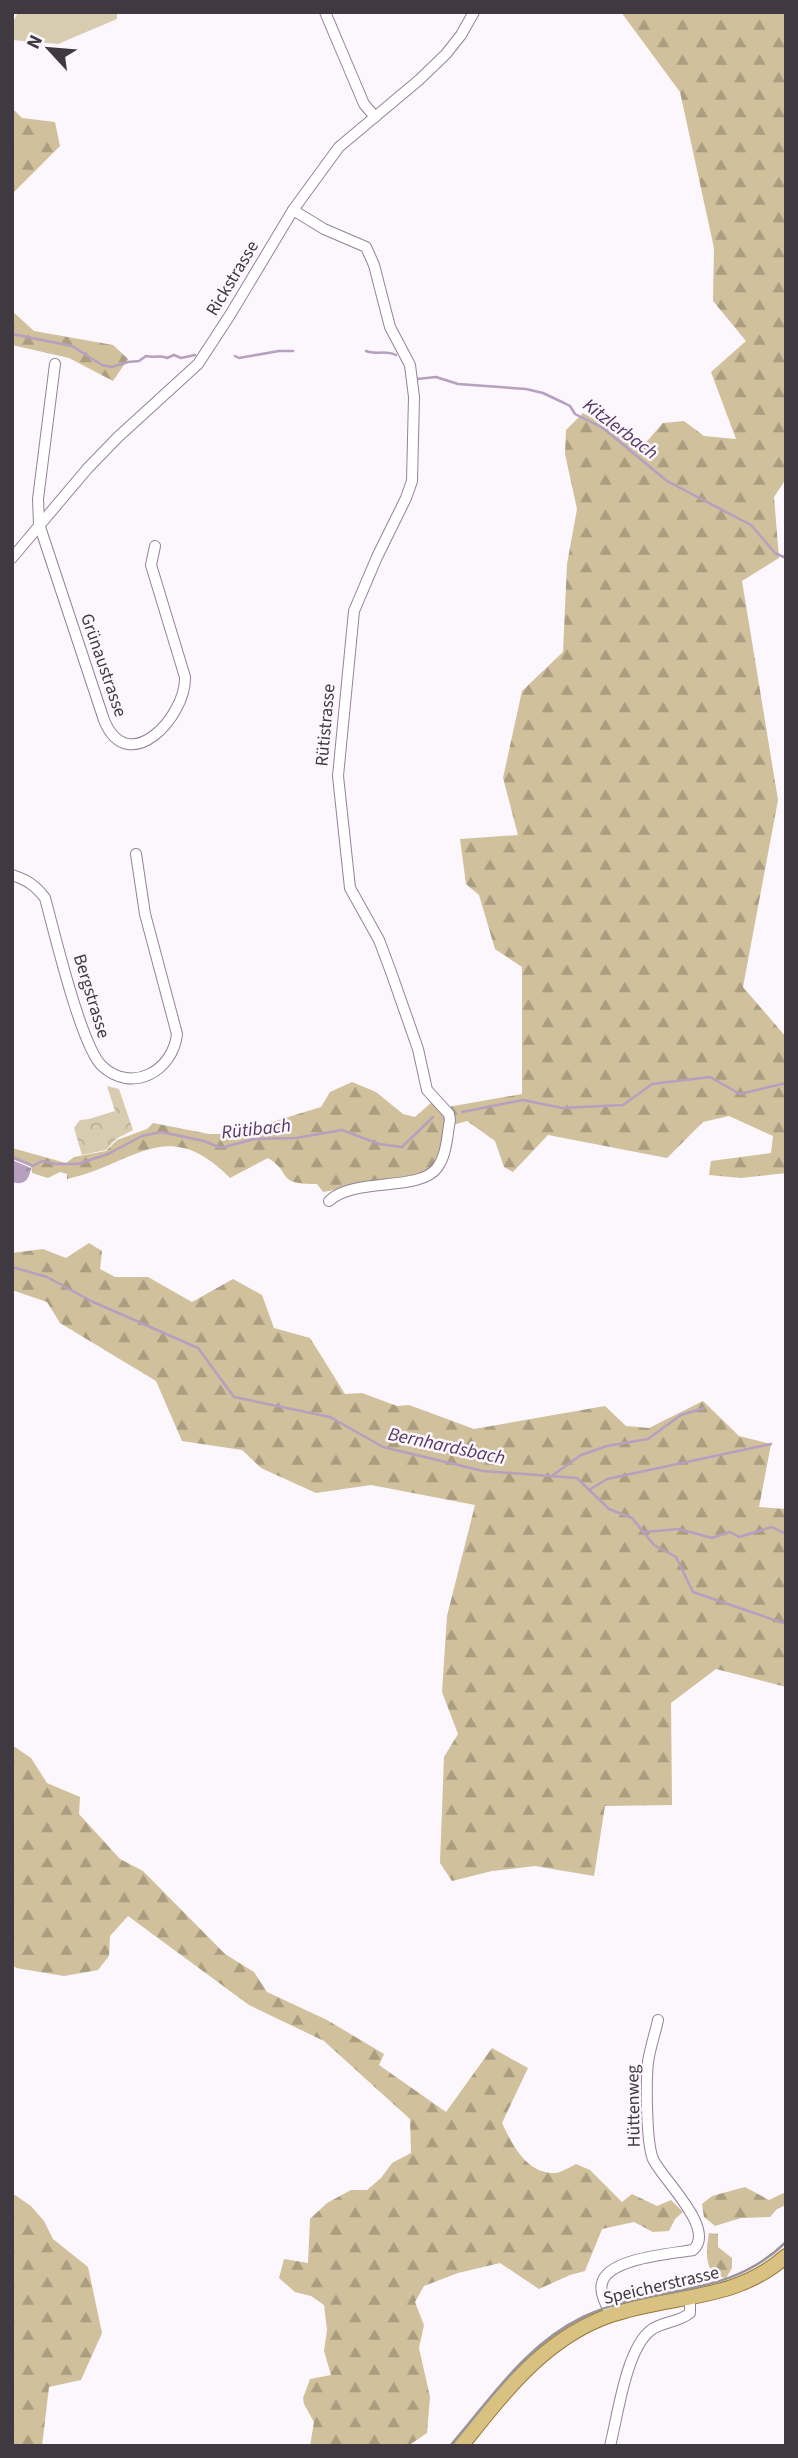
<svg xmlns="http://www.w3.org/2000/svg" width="798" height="2458" font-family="'Source Sans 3',sans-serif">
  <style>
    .grass { fill: #d8ccb0 }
    .forest { fill: url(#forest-firs) }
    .park { fill: url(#park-crowns) }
    .water { fill: url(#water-ripples) }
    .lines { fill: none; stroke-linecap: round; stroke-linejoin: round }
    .stream { stroke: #b69fbf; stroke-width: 2.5 }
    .minor-casing { stroke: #938399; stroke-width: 12 }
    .major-casing { stroke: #937635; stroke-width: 16 }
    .minor { stroke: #fff; stroke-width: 10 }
    .major { stroke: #d9c182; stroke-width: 14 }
    .rail { stroke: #99949b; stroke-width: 2.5 }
    .labels { text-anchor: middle; stroke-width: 5; stroke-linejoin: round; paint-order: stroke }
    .street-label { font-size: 18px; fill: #403942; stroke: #fbf7fc }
    .water-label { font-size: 19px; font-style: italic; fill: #573763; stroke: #fbf7fc }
  </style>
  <defs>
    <pattern id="forest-firs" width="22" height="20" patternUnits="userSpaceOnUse" patternTransform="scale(1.75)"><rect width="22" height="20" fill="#d0c09b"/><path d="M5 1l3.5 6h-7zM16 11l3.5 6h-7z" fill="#aa9d80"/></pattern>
    <pattern id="park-crowns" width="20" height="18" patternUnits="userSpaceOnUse" patternTransform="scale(1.75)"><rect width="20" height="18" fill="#d8ccb0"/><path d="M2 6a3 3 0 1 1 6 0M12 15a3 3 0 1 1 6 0" fill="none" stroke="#bab099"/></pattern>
    <pattern id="water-ripples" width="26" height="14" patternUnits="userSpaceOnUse" patternTransform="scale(1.75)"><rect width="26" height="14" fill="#b69fbf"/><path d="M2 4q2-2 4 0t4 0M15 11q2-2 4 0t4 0" fill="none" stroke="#95839d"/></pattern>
  </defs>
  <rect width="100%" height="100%" fill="#fbf7fc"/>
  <!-- grass -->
  <polygon class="grass" points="18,12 117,12 117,19 58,44 12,40 12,24"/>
  <!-- forest -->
  <g class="forest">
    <polygon points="621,12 786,12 786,479 774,497 779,558 742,581 778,800 743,987 786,1037 786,1173 741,1178 709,1175 711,1161 771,1153 773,1136 729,1116 703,1122 667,1158 548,1135 513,1172 504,1167 495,1141 467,1121 453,1125 448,1107 522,1094 522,967 495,949 479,895 466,884 460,839 518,835 503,778 522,691 563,652 567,564 577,509 565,454 566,430 583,413 642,447 663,423 684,421 704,436 736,439 711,372 746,341 713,301 714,248 680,92"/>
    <polygon points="12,108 22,118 55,122 60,146 12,194"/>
    <polygon points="12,311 34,331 113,345 128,359 113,381 69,358 12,345"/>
    <path d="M352,1082l24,10 27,22 12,3 17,-15 13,13 1,8 -8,37 -11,13 -104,19 -6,-8c-43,0 -23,-10 -49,-26l-38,20c-63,-64 -95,-14 -163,1v-5l-7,-2 -12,6 -16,-5 -1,-7 -19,-7v-11l54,15 8,-6 32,-6 11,-11 30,-11 6,-6 56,11h24l88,-27 9,-15z"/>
    <polygon points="89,1243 102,1251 100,1269 115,1277 148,1277 192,1302 233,1279 262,1295 274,1328 310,1338 345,1394 362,1393 397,1406 409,1405 474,1429 605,1406 626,1426 649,1428 703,1401 739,1436 771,1444 759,1507 786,1509 786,1687 716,1669 671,1703 672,1805 605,1806 594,1876 535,1866 492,1871 452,1881 440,1863 444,1757 458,1734 442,1692 447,1616 475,1505 371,1485 316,1493 261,1468 242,1450 182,1441 156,1381 60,1323 47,1302 12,1290 12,1253 43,1249 66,1258"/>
    <path d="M12,1745l19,13 16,25 33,14 -1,17 41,45 23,12 82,83 29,18 13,20 60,28 57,34 -5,11 67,47 46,-64 36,20 -26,55c11,23 25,51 54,50 6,-1 14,-6 20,-9l14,6 32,32 10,-8 25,12 14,-6 12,12 -8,7 -6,12 -16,1 -19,-10 -32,7 -17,42 -15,4 -31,14 -39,-26 -42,10 -34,13 -9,16 9,23 -5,23 11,49 -3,36 -19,13h-98l4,-24 -10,-18 -1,-6 7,-19 21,-4 -7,-24 3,-21 -3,-25 -13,-9 -16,-4 -16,-14 5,-19 24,4 2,-44 17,-16 24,-13h16l14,-12 11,-15 19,-10 -1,-34 -86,-78 -75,-36 -121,-89 -18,20 -1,20 -11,14 -34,6 -48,-8 -4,-4z"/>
    <polygon points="745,2187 769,2200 786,2192 786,2205 777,2209 770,2217 741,2218 715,2226 704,2217 702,2204 712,2196"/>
    <polygon points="12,2193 31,2206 44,2221 53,2239 88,2267 102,2333 81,2380 49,2387 42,2446 12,2446"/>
    <path d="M709,2233l9,1v13l14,11v10l-6,10c-23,-2 -20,-28 -17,-45z"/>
  </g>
  <!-- park -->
  <polygon class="park" points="107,1086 119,1089 133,1130 116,1139 106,1150 82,1155 74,1128 80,1120 89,1119 115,1111"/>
  <!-- water -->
  <path class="water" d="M12,1160l19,8c-2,11 -6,18 -19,14z"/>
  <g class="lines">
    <!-- stream -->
    <g class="stream">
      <path d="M12,334l60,12 30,19 10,2 16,-5 11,-1 7,-5c7,2 14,-1 21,2l7,-3 7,3 14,-3"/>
      <path d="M366,351c10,4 20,-1 30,4"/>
      <polyline points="235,356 239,358 279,351 293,351"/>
      <polyline points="417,379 436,377 458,384 526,389 543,393 562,402 570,406 575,414 603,428 667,481 751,525 775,553 786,558"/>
      <polyline points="462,1112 523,1100 562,1108 623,1105 652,1084 710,1077 740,1094 786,1083"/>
      <polyline points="12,1157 33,1166 42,1161 55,1164 78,1164 108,1154 142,1136 161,1132 204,1141 221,1148 254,1139 296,1138 342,1130 379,1144 402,1147 433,1117"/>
      <polyline points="12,1267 47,1277 91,1301 198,1348 234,1397 330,1417 383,1447 483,1471 577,1478 609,1509 632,1518 654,1545 676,1557 693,1592 786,1624"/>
      <polyline points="553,1475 581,1455 607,1446 648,1439 681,1415 704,1408"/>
      <polyline points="589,1490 607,1479 771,1444"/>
      <polyline points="645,1532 679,1529 712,1538 730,1532 739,1537 772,1527 786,1534"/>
    </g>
    <defs>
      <g id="minor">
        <polyline points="325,12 364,104 375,117"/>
        <path d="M293,210l31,19 42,18 8,18 16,62 20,38 4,32 -2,84 -6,17 -29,59 -23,54 -16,165 12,112 29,52 12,32 27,77 9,41 22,24 1,6c-3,15 -3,35 -13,48 -18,24 -83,9 -108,33"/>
        <path d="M55,364l-17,135 1,25 65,196c24,59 82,-3 81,-43l-34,-112 4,-19"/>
        <polyline points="12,558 87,469 118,437 198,364 230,315 293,210 339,147 419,80 446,54 461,35 474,12"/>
        <path d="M12,875c15,5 23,10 33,23 9,33 36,148 57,168 30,28 71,5 75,-32l-32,-120 -9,-60"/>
        <path d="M610,2315c-3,-10 -11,-22 -8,-32 6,-25 69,-29 91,-33 24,-21 -31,-71 -40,-91 -7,-17 -7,-78 -5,-97 2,-14 7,-28 10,-42"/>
        <path d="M610,2446c8,-31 16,-97 41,-116 12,-9 27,-7 39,-17v-16"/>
      </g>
      <path id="major" d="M461,2446c43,-53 83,-108 150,-131 61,-21 124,-13 175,-59"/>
    </defs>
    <!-- minor casing -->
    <use href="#minor" class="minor-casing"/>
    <!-- major casing -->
    <use href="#major" class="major-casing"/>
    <!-- minor -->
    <use href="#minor" class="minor"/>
    <!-- major -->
    <use href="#major" class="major"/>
    <!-- rail -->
    <path class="rail" d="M450,2446c41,-47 75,-101 133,-129 71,-34 143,-16 203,-75"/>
  </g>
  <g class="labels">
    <!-- street labels -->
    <g class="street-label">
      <text transform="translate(232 278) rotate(-59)" y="6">Rickstrasse</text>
      <text transform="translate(104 665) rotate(71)" y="6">Grünaustrasse</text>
      <text transform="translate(325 725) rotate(-85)" y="6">Rütistrasse</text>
      <text transform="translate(92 996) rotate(73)" y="6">Bergstrasse</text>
      <text transform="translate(633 2106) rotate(-91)" y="6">Hüttenweg</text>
      <text transform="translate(661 2285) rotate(-13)" y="6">Speicherstrasse</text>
    </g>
    <!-- water labels -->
    <g class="water-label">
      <text transform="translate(621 428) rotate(37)" y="7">Kitzlerbach</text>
      <text transform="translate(256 1128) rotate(-6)" y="7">Rütibach</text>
      <text transform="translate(447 1445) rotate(12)" y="7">Bernhardsbach</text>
    </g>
  </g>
  <!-- border -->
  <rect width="798" height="2458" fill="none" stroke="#403942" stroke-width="28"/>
  <!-- north arrow -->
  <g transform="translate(49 49) rotate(296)" stroke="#fbf7fc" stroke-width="5" paint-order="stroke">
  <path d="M0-5L12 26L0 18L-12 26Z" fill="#403942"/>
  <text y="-10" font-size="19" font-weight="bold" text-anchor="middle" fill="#403942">N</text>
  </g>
</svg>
